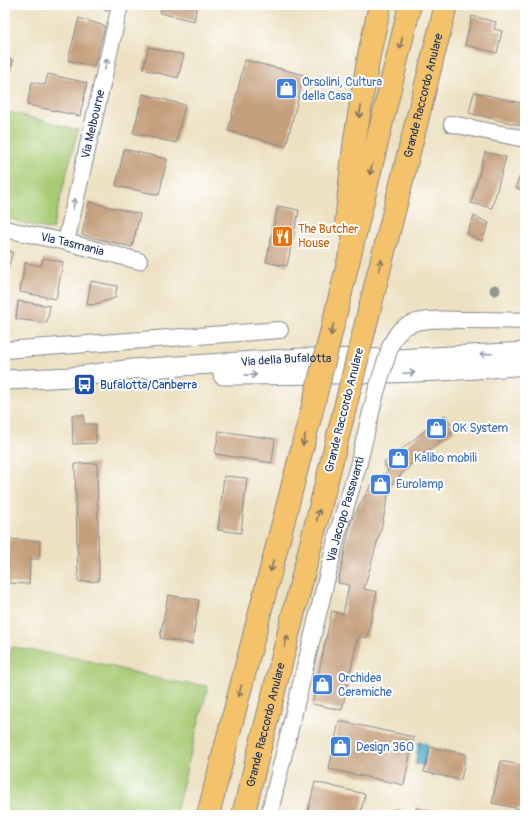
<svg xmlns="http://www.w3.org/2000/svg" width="530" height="820" font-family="Pangolin,sans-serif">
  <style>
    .green { fill: #a8cb75; stroke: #627d6a }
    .water { fill: #4aabc9; stroke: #326d94 }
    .building { fill: #c59f7c }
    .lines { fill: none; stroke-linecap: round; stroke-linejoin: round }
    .minor-casing { stroke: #848890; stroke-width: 18 }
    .tertiary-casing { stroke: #848890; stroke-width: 21 }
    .motorway-casing { stroke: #848890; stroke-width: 24 }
    .minor { stroke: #fff; stroke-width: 16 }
    .tertiary { stroke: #fff; stroke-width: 19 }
    .motorway { stroke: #f3c26a; stroke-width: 22 }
    .minor-bridge-casing { stroke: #848890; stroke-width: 18; stroke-linecap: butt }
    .motorway-bridge-casing { stroke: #848890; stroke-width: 24; stroke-linecap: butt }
    .minor-bridge { stroke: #fff; stroke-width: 16 }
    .motorway-bridge { stroke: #f3c26a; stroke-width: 22 }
    .tree { fill: #91998f }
    .oneway { stroke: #7c7163 }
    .oneway2 { stroke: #8d97ae }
    .labels { text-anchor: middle; stroke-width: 4; stroke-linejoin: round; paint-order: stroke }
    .shop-label { font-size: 12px; fill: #366cbe; stroke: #fff; text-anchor: start }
    .street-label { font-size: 12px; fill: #1b2f5e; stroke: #fff }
    .food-label { font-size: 12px; fill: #c56008; stroke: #fff; text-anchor: start }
    .transit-label { font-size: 12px; fill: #164399; stroke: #fff; text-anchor: start }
  </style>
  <rect width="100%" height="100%" fill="#fff"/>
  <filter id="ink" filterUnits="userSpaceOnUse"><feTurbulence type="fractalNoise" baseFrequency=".025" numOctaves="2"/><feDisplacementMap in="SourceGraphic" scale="8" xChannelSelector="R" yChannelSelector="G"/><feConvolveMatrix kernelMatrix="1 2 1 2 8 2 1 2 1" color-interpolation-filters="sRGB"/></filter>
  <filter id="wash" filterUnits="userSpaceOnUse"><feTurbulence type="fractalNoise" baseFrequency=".012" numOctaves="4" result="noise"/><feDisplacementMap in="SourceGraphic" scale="16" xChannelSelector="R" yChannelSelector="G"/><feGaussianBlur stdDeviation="0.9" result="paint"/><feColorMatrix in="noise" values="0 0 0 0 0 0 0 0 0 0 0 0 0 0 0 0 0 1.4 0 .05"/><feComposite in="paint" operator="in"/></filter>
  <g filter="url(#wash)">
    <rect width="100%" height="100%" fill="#ede1c2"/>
    <!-- green -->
    <g class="green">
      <polygon points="9,112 78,130 52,230 5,218 5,128"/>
      <polygon points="12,647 82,659 168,681 208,686 175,815 5,815 5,678"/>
    </g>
    <!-- water -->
    <polygon class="water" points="419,742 428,744 424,765 415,764"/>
    <g id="blocks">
      <!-- building -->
      <g class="building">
        <polygon points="88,5 109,5 108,10"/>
        <polygon points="162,5 197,5 194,21 160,13"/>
        <polygon points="472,16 496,22 494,29 502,31 497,53 465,45"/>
        <polygon points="79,18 105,26 94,67 68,60"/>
        <polygon points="149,47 184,55 178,78 143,69"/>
        <polygon points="5,58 13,60 6,92 5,92"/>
        <polygon points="245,60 304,75 286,146 228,131"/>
        <polygon points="48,74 87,83 80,116 27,105 32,82 45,85"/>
        <polygon points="474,92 525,104 525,117 523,126 469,113"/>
        <polygon points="143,94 185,105 176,143 133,133"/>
        <polygon points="124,149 167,159 159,195 116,186"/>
        <polygon points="485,152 506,157 492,208 471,203"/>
        <polygon points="525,165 525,192 515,187"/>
        <polygon points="89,202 140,214 132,247 82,235"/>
        <polygon points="278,206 299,210 287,266 266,262"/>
        <polygon points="474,216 489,223 482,241 467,234"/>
        <polygon points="5,250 13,252 5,278"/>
        <polygon points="43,258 63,262 56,299 20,292 25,263 41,266"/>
        <polygon points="91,281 117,286 115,298 92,305 87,304"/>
        <polygon points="18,301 50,306 47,323 16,319"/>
        <polygon points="72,415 84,415 84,424 96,424 96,443 73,444"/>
        <polygon points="445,415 455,430 415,460 390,486 382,525 364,589 377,592 367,638 358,636 342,710 312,704 332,611 343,614 349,585 338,583 351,521 371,485 389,470 384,463"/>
        <polygon points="219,431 275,439 272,463 215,454"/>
        <polygon points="97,463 99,581 78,582 75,464"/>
        <polygon points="224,476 247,478 241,533 218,530"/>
        <polygon points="9,539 40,541 39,559 30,559 29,584 7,583"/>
        <polygon points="168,595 199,600 192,644 160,638"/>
        <polygon points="339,721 414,737 404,785 329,769"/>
        <polygon points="430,747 466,754 461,780 424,772"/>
        <polygon points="501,761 525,766 525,788 520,809 492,803"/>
        <polygon points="315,782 365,794 360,815 307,815"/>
        <polygon points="416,808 443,814 443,815 393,815 395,809 415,814"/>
      </g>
    </g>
  </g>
  <g filter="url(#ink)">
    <use href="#blocks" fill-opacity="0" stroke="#848890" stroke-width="1"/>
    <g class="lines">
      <defs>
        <g id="minor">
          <polyline points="452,124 525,139"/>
          <path id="s1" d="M5,229l61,13 73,19"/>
          <path id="s2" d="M66,242l54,-237"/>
          <path d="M391,344c4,-7 7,-14 15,-18 18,-9 41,-6 61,-6 19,0 39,0 58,1"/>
          <polyline points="5,350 280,330"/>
          <path id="s3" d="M269,815l69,-283 20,-66 18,-74"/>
        </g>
        <g id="tertiary">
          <path d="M223,375c101,-1 202,0 302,-10"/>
          <path id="s4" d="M5,380l67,-3 61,-8 168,-11 95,1 129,-7"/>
        </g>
        <g id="motorway">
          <polyline points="346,225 352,163 355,139 369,55 380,5"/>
          <polyline points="341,292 410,5"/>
          <path id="s5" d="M371,303l75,-298"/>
          <polyline points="208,815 314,402"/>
          <path id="s6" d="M243,815l103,-411"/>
        </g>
      </defs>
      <!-- minor casing -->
      <use href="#minor" class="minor-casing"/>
      <!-- tertiary casing -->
      <use href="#tertiary" class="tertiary-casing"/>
      <!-- motorway casing -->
      <use href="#motorway" class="motorway-casing"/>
      <!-- minor -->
      <use href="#minor" class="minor"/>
      <!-- tertiary -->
      <use href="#tertiary" class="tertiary"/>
      <!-- motorway -->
      <use href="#motorway" class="motorway"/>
      <defs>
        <polyline id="minor-bridge" points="376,392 391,344"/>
        <g id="motorway-bridge">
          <polyline points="314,402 341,292"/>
          <polyline points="346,404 371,303"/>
        </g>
      </defs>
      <!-- minor-bridge casing -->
      <use href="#minor-bridge" class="minor-bridge-casing"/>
      <!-- motorway-bridge casing -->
      <use href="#motorway-bridge" class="motorway-bridge-casing"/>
      <!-- minor-bridge -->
      <use href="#minor-bridge" class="minor-bridge"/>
      <!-- motorway-bridge -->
      <use href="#motorway-bridge" class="motorway-bridge"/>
    </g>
    <!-- trees -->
    <circle class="tree" cx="495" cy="290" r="5.5"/>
    <!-- one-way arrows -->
    <defs><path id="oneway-shaft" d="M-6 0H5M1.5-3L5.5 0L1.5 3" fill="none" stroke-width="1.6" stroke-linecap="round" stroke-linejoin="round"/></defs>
    <g class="oneway">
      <use href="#oneway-shaft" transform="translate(401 43) rotate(104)"/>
      <use href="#oneway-shaft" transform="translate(360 112) rotate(100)"/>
      <use href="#oneway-shaft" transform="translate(371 169) rotate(104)"/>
      <use href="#oneway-shaft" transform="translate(380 265) rotate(-76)"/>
      <use href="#oneway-shaft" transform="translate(332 330) rotate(103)"/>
      <use href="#oneway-shaft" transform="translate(304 440) rotate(104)"/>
      <use href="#oneway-shaft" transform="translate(318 515) rotate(-76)"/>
      <use href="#oneway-shaft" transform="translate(272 566) rotate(104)"/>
      <use href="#oneway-shaft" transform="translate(286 641) rotate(-76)"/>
      <use href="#oneway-shaft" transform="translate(240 691) rotate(104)"/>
    </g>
    <g class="oneway2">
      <use href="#oneway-shaft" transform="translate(106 64) rotate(-77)"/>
      <use href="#oneway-shaft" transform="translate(74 204) rotate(-77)"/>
      <use href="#oneway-shaft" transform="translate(486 354) rotate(177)"/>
      <use href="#oneway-shaft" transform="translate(409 373) rotate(-3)"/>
      <use href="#oneway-shaft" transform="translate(251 375) rotate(-1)"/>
    </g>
  </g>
  <!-- icons -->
  <defs>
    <symbol id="shop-square" viewBox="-11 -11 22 22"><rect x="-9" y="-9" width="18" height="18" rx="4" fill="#3f7fe0" stroke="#fff"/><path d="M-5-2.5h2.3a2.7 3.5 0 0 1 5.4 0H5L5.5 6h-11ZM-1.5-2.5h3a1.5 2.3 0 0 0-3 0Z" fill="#fff"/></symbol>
    <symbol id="restaurant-square" viewBox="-11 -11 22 22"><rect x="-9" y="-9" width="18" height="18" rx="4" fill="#e8710a" stroke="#fff"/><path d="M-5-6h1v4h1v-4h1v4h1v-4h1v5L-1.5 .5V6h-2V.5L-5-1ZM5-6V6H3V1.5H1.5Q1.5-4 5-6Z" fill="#fff"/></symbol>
    <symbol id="bus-square" viewBox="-11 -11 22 22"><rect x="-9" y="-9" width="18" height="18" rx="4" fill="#1a4fb4" stroke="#fff"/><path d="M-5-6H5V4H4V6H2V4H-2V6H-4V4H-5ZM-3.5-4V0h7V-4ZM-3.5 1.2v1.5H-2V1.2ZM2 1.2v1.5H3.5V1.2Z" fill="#fff"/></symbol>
  </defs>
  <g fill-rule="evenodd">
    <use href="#shop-square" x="274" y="76" width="25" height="25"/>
    <use href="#restaurant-square" x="270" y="224" width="25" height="25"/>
    <use href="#bus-square" x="72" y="372" width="25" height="25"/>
    <use href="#shop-square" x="424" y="416" width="25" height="25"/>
    <use href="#shop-square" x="386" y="446" width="25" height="25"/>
    <use href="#shop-square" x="368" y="472" width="25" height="25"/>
    <use href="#shop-square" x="310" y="672" width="25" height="25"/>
    <use href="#shop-square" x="328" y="734" width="25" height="25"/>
  </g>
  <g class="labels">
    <!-- shop labels -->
    <g class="shop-label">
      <text x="302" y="86">Orsolini, Cultura<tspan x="302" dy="14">della Casa</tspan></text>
      <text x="452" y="432">OK System</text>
      <text x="414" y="462">Kalibo mobili</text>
      <text x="396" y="488">Eurolamp</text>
      <text x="338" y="682">Orchidea<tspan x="338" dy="14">Ceramiche</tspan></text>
      <text x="356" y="751">Design 360</text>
    </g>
    <!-- street labels -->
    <g class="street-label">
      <text dy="4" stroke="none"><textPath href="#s5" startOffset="214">Grande Raccordo Anulare</textPath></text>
      <text dy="4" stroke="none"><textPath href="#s2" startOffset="121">Via Melbourne</textPath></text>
      <text dy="4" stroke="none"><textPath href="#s1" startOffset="69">Via Tasmania</textPath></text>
      <text dy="4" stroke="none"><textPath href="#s4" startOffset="282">Via della Bufalotta</textPath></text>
      <text transform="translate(344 410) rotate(-76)" y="4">Grande Raccordo Anulare</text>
      <text dy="4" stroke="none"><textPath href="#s3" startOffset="315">Via Jacopo Passavanti</textPath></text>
      <text dy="4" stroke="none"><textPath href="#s6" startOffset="93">Grande Raccordo Anulare</textPath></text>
    </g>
    <!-- food labels -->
    <g class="food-label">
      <text x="298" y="233">The Butcher<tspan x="298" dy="14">House</tspan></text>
    </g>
    <!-- transit labels -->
    <g class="transit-label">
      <text x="100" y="389">Bufalotta/Canberra</text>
    </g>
  </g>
  <!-- margin -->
  <rect width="530" height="820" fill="none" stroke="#fff" stroke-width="20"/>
</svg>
